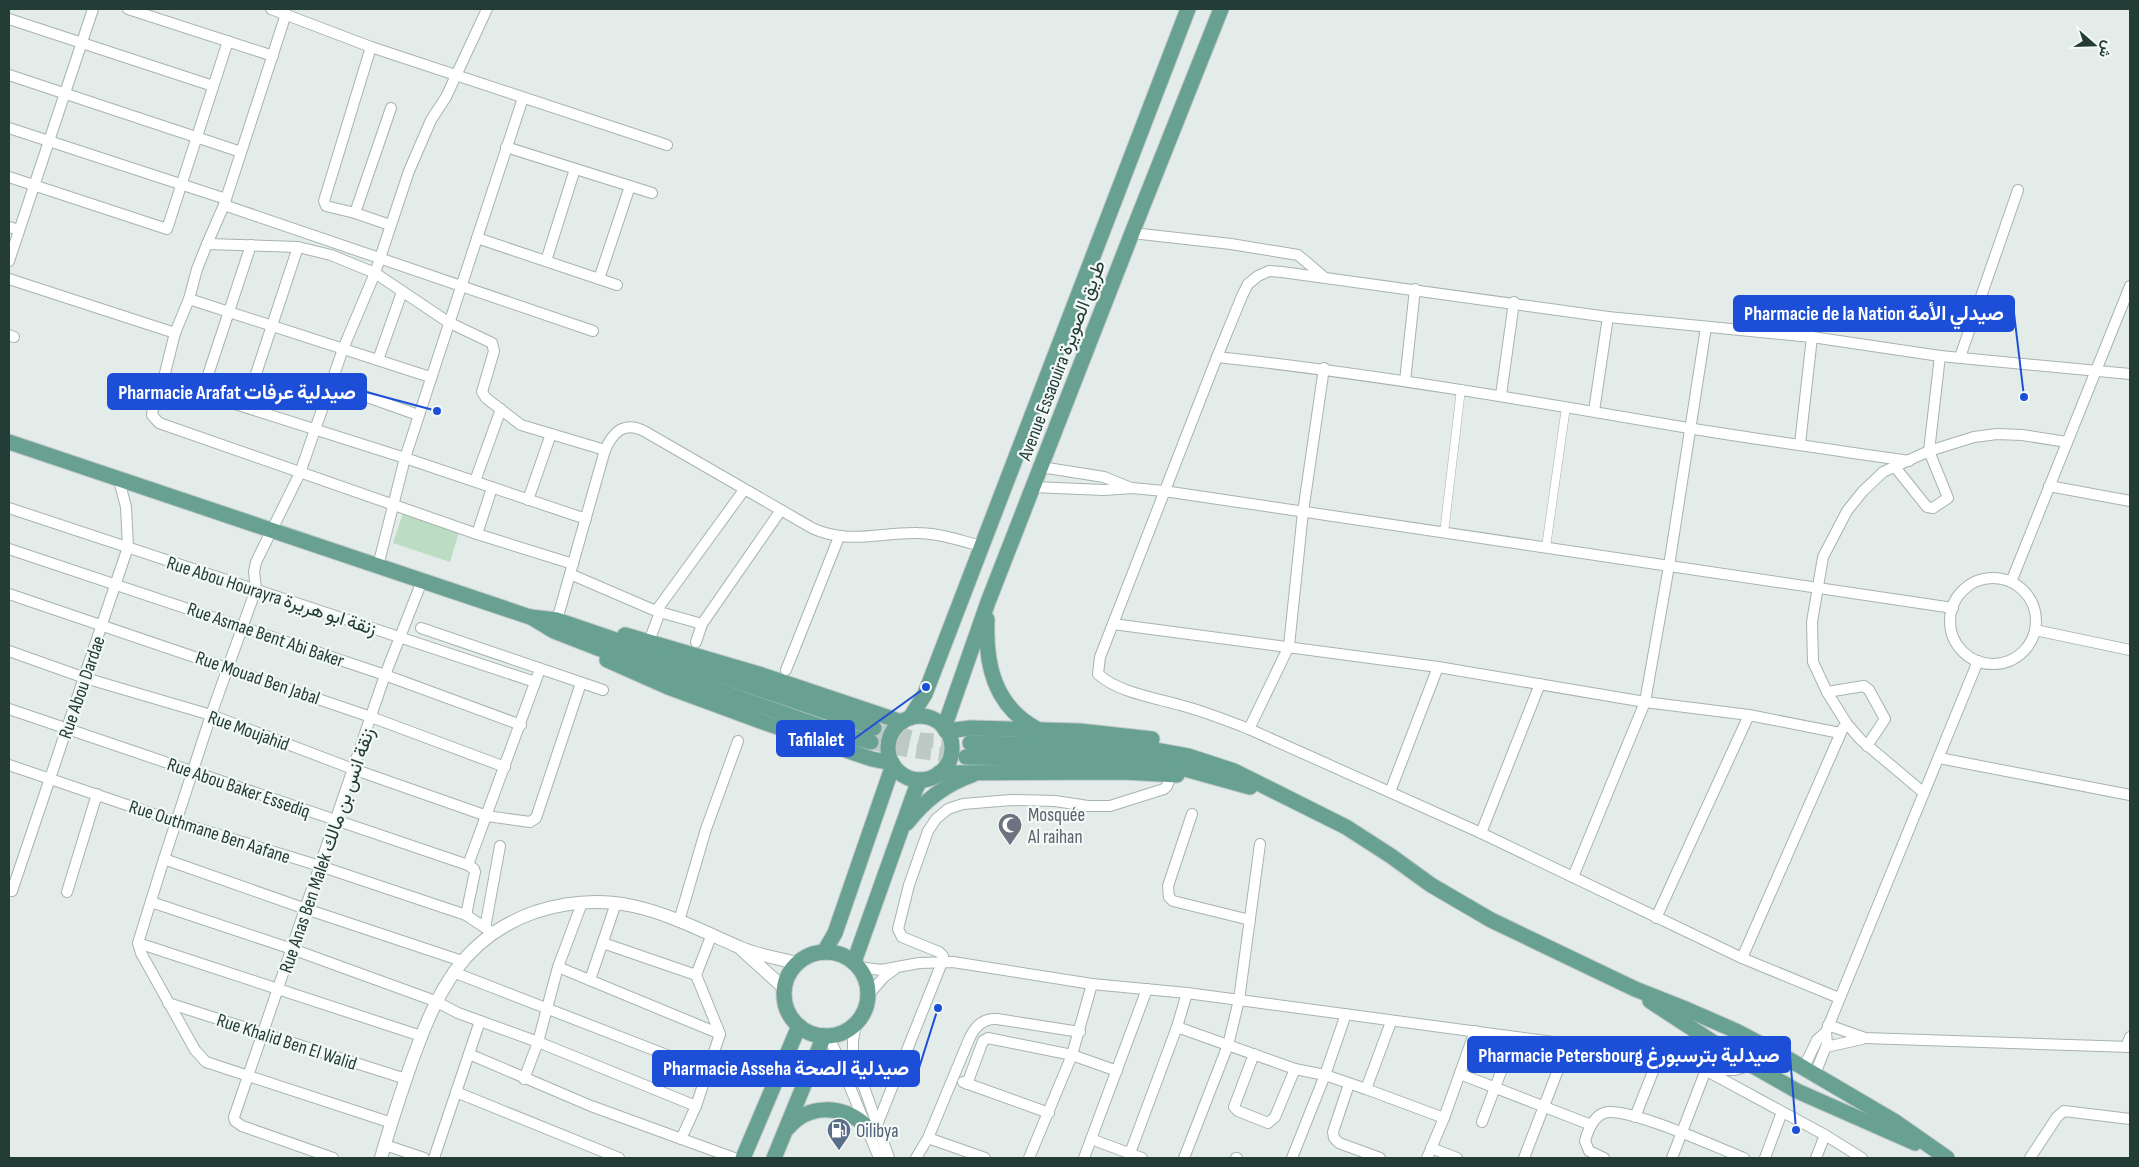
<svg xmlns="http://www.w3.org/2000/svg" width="2139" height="1167" font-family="'Sofia Sans Condensed',Vazirmatn,sans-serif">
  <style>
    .pitch { fill: #bcddc4 }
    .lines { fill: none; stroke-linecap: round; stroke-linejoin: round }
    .primary-tunnel { stroke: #bdc9c4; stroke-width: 15; stroke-dasharray: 15 8; stroke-linecap: butt }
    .pedestrian-casing { stroke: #a6b4af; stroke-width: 9 }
    .minor-casing { stroke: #a6b4af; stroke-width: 12 }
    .tertiary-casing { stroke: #a6b4af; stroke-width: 14 }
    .primary-casing { stroke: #c1c9c7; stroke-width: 17 }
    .pedestrian { stroke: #fff; stroke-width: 8 }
    .minor { stroke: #fff; stroke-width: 10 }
    .tertiary { stroke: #fff; stroke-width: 12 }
    .primary { stroke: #68a192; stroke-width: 15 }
    .labels { text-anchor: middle; stroke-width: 4.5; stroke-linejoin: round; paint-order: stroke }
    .street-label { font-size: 19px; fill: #233d36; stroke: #f3f9f6 }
    .worship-label { font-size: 19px; fill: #5b616d; stroke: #f3f9f6; text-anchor: start }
    .service-label { font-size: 19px; fill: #4e5e75; stroke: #f3f9f6; text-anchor: start }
    .leader { fill: none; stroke: #1d4ed8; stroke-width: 2 }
    .callout-dot { fill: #1d4ed8; stroke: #f3f9f6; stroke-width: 2 }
    .callout { fill: #1d4ed8; stroke: #1d4ed8; stroke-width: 2 }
    .callout-label { font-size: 20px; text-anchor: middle; font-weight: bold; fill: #fff }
  </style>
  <rect width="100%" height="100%" fill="#e3ece8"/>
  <!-- pitch -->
  <polygon class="pitch" points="403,513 459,532 450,562 393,543"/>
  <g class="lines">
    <!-- primary-tunnel -->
    <g class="primary-tunnel">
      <polyline points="874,728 921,740 970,743"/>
      <polyline points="871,742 909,750 966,757"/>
    </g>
    <defs>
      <g id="pedestrian">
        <polyline points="1444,533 1461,389"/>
        <polyline points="1546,547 1566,407"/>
      </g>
      <g id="minor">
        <polyline points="128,9 273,56"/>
        <polyline points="271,9 371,47 667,145"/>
        <polyline points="9,19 213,86"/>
        <polyline points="371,47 324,201 326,206 355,213 390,225"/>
        <polyline points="9,75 241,152"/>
        <polyline points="9,128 226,199"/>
        <polyline points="506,147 652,193"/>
        <polyline points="9,177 167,229 228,41"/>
        <polyline points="224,205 593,331"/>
        <polyline points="355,213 391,108"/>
        <polyline points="9,227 19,230"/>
        <polyline points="1132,233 1231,244 1298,255 1324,277"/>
        <polyline points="477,238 617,285"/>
        <polyline points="207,244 224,205 286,14"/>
        <polyline points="9,261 93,9"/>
        <polyline points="546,261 575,169"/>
        <polyline points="9,279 175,333"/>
        <polyline points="599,279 630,186"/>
        <polyline points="189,299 430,377"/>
        <polyline points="9,335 14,337"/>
        <path d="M1217,357c158,17 314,44 471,71 73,12 147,22 221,33"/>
        <polyline points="1960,357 2018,190"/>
        <polyline points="378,360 402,292"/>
        <polyline points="163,381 405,458 586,519"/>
        <polyline points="1405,381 1415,289"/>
        <polyline points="331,384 418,415"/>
        <polyline points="202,393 251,245"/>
        <polyline points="1501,395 1514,302"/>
        <polyline points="245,407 298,247"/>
        <polyline points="1594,411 1608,317"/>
        <polyline points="1800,444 1812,337"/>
        <polyline points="1041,467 1104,477 1131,488"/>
        <polyline points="1895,467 1927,507 1933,508 1948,498 1929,451 1940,356"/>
        <polyline points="475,481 501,409"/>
        <polyline points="2049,486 2130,501"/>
        <polyline points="1033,487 1104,490 1132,488 1164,491 1953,608"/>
        <polyline points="528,500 551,434"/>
        <polyline points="9,508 535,682"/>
        <polyline points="477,534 492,488"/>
        <polyline points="9,549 385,675 521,725"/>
        <polyline points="573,564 477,534 159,423 152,415 155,396 163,381 175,333 189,299 197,269 207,244 298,247 331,255 375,273 448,322 492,343 494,351 482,392 486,398 521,425 605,450"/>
        <polyline points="378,566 405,458 523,98"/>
        <polyline points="570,574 656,611 702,624"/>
        <circle cx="1993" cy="621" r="43"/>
        <polyline points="2011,582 2130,286"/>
        <polyline points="9,594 371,717 505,767"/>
        <polyline points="656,611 744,490"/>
        <path d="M557,620l48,-170c8,-18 19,-29 39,-19l168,97c36,17 69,4 106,5 21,0 43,8 64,13"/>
        <polyline points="1113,624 1438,667 1645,702 1749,715 1840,733"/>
        <polyline points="421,628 603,690"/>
        <polyline points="2035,630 2130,650"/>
        <polyline points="651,636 660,612"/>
        <polyline points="696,642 702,624 781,510"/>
        <polyline points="9,651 85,678 211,715 353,769 487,816 530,822 536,818 581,683"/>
        <polyline points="786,670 839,537"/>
        <polyline points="1827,692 1864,686 1869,690 1885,719 1867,746"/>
        <polyline points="9,709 468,865 474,869 475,872 466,915"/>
        <polyline points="1249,729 1289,646 1303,512 1324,368"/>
        <polyline points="1939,758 2130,795"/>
        <polyline points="9,765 177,822 320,866 466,915 493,933"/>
        <polyline points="1390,792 1438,667"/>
        <polyline points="1924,793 1861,740 1847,724 1827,692 1813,662 1812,622 1823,557 1847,511 1863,491 1883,472 1929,451 1974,437 1997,434 2022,435 2067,442"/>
        <polyline points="1192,814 1168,886 1169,897 1173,901 1250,920"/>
        <polyline points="1481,833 1540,684"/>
        <polyline points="164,859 306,909 462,961"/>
        <polyline points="468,865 540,669"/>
        <polyline points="1573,877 1645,702 1669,566 1706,327"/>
        <polyline points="12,891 128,547 126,507 119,480"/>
        <polyline points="67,892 97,794"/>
        <polyline points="151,902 292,949 435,1001 458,1013 538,1042 696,1106"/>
        <polyline points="1656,918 1749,715"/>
        <polyline points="679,921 706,829 738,741"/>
        <polyline points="485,928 500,846"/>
        <polyline points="138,943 421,1036"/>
        <polyline points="603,943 696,975"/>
        <polyline points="1742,958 1843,728"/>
        <polyline points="558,967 720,1034"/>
        <polyline points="859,967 881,970 919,963 953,962 1092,984 1187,993 1568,1044 1721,1070 1735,1070 1751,1065"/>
        <polyline points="453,972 708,1071"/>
        <polyline points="590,980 616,903"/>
        <polyline points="868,995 884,977 895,969"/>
        <path d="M1839,998l-97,-40 -261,-125 -232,-104c-23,-9 -46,-18 -69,-24 -25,-7 -63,-13 -82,-31l2,-17 117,-300 25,-61 6,-12 10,-8 11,-5 13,1 326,45 204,20 128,19 190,18"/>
        <polyline points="168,1003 406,1079"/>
        <polyline points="856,1024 853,1040 853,1056 889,1158"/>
        <polyline points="1828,1025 1865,1038 2130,1047"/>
        <polyline points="1177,1027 1295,1069 1325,1075 1366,1089 1444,1118"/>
        <polyline points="827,1036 834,1048 879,1158"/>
        <polyline points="1826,1047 1862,1039"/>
        <polyline points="2126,1047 2130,1037"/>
        <polyline points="469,1054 591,1106 734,1158"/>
        <polyline points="1254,1054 1234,1107 1238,1111 1268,1123 1275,1117 1295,1069"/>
        <polyline points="1804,1067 1817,1040 1826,1032 1978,661"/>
        <polyline points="1707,1071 1825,1135 1862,1158"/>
        <polyline points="1460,1074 1591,1125"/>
        <polyline points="1815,1074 1827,1044 1826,1032"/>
        <polyline points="524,1079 538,1042 558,967 582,903"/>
        <polyline points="963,1082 1049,1113"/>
        <polyline points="967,1084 983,1041 988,1038 1072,1055 1117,1071"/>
        <polyline points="1349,1084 1333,1132 1334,1138 1339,1143 1380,1158"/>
        <polyline points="1366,1089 1391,1022"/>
        <polyline points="456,1092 619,1158"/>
        <polyline points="1635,1117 1658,1059"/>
        <polyline points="1482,1122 1502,1069"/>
        <polyline points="392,1123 206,1062 195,1050 141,953 138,943 164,859 211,715 256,589 254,572 256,562 300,473 343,349 375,273 409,171 431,120 446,97 487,9"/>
        <polyline points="877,1125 943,960 943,956 939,952 902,937 898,929 909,885 928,831 936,819 948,809 963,804 1011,800 1055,801 1088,806 1110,806 1164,789 1167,786 1171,775"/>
        <polyline points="928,1138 985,1158"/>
        <polyline points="681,1139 696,1106 720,1034 696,975 712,934"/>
        <polyline points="1091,1139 1142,1158"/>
        <polyline points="385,1145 424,1158"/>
        <polyline points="1431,1148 1457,1158"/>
        <polyline points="1130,1153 1177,1027 1187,993"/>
        <polyline points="333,1158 242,1126 235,1121 234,1117 385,675 422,581"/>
        <polyline points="434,1158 480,1021"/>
        <path d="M916,1158l12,-20 42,-101c6,-12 14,-19 27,-18l83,13"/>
        <polyline points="1029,1158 1072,1055 1092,984"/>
        <polyline points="1084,1158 1147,989"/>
        <polyline points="1184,1158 1228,1045 1239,1000 1260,844"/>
        <polyline points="1236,1158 1237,1158"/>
        <polyline points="1292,1158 1325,1075 1346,1014"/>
        <polyline points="1427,1158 1444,1118 1475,1031"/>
        <polyline points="1524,1158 1568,1044"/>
        <path d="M1604,1158l-15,-7 -4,-10c3,-11 8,-24 19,-28 21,-8 116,36 140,45"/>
        <polyline points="1672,1158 1707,1067 1725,1050"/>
        <polyline points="1765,1158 1782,1112"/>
        <polyline points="1816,1158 1825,1135"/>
        <polyline points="2030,1158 2057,1117 2064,1111 2130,1119"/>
      </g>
      <g id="tertiary">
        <polyline points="742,950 784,988"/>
        <path d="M381,1158c9,-33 20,-65 31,-97 25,-69 50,-123 123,-149 31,-10 66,-13 98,-6 37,8 71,26 106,41 17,8 39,11 58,16"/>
      </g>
      <g id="primary">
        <polyline points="9,442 530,617 557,620 874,728"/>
        <polyline points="531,617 554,631 608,652 848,736 871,742"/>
        <path d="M987,619c-2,45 7,87 50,110"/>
        <polyline points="625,635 762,675 902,722"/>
        <polyline points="607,660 668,687 763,722 872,759 892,763"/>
        <circle cx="920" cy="748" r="32"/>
        <polyline points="910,718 925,694 1188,9"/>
        <polyline points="944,728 988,602 1132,233 1221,9"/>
        <polyline points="946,731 971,728 1079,731 1152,739"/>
        <polyline points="970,743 1133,746 1188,756 1234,771 1346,827 1391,856 1431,885 1491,920 1635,989 1688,1010 1736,1031 1785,1057 1894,1121 1947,1158"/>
        <polyline points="966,757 1136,760 1185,769 1250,787"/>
        <polyline points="939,773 1124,772 1177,775"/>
        <path d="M907,823c17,-22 39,-39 65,-48"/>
        <circle cx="826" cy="994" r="42"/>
        <polyline points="824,952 835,933 893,765"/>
        <polyline points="854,962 916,788 921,780"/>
        <polyline points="1650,1001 1725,1050 1797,1091 1915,1143"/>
        <path d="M788,1128c20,-24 53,-23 76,-4"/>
        <polyline points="743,1158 799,1026"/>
        <polyline points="774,1158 824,1036"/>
      </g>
    </defs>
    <!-- pedestrian casing -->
    <use href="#pedestrian" class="pedestrian-casing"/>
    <!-- minor casing -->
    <use href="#minor" class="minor-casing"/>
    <!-- tertiary casing -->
    <use href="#tertiary" class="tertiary-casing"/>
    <!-- primary casing -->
    <use href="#primary" class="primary-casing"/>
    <!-- pedestrian -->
    <use href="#pedestrian" class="pedestrian"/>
    <!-- minor -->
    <use href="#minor" class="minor"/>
    <!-- tertiary -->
    <use href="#tertiary" class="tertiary"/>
    <!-- primary -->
    <use href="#primary" class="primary"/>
  </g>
  <!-- icons -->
  <defs>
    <symbol id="mosque-pin" viewBox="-11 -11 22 30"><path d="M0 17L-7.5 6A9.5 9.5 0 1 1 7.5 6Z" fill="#6b7280" stroke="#f3f9f6"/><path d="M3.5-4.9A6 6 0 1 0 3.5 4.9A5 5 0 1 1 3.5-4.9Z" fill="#fff"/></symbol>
    <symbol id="fuel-pin" viewBox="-11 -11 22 30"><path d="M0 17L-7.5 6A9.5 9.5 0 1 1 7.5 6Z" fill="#5c6f8a" stroke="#f3f9f6"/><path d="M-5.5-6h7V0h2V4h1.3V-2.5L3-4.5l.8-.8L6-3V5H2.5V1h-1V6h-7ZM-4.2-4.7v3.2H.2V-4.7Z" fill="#fff"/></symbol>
  </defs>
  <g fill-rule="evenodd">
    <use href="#mosque-pin" x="996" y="811" width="28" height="38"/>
    <use href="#fuel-pin" x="825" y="1116" width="28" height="38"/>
  </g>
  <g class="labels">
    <!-- street labels -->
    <g class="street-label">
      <text transform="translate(1061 360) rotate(-69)" y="7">Avenue Essaouira طريق الصويرة</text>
      <text transform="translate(272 595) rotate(18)" y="7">Rue Abou Hourayra زنقة ابو هريرة</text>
      <text transform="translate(266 634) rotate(19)" y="7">Rue Asmae Bent Abi Baker</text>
      <text transform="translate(258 677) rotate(19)" y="7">Rue Mouad Ben Jabal</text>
      <text transform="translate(81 687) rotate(-71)" y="7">Rue Abou Dardae</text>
      <text transform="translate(249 730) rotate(20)" y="7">Rue Moujahid</text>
      <text transform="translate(239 787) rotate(19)" y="7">Rue Abou Baker Essediq</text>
      <text transform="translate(210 831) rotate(18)" y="7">Rue Outhmane Ben Aafane</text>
      <text transform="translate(326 850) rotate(-71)" y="7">Rue Anas Ben Malek زنقة انس بن مالك</text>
      <text transform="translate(287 1041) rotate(18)" y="7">Rue Khalid Ben El Walid</text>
    </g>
    <!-- worship labels -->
    <g class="worship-label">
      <text x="1028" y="821">Mosquée<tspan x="1028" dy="22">Al raihan</tspan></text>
    </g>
    <!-- service labels -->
    <g class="service-label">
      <text x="856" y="1137">Oilibya</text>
    </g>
  </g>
  <!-- callouts -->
  <path class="leader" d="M2024 397L2014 313M437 411L366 392M926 687L854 739M1796 1130L1790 1055M938 1008L919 1068"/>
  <g class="callout-dot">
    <circle cx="2024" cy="397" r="5"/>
    <circle cx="437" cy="411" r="5"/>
    <circle cx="926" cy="687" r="5"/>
    <circle cx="1796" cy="1130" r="5"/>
    <circle cx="938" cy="1008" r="5"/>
  </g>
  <g class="callout">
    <rect x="1734" y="296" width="280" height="35" rx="5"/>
    <rect x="108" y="374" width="258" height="35" rx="5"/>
    <rect x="777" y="721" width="77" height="35" rx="5"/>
    <rect x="1468" y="1037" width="322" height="35" rx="5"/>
    <rect x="653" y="1051" width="266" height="35" rx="5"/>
  </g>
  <g class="callout-label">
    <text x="1874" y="320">Pharmacie de la Nation صيدلي الأمة</text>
    <text x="237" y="399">Pharmacie Arafat صيدلية عرفات</text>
    <text x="816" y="746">Tafilalet</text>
    <text x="1629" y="1062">Pharmacie Petersbourg صيدلية بترسبورغ</text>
    <text x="786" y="1075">Pharmacie Asseha صيدلية الصحة</text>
  </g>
  <!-- border -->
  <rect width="2139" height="1167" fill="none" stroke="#233d36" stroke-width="20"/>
  <!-- north arrow -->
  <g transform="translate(2094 45) rotate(110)" stroke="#f3f9f6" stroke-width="4" paint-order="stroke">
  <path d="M0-4L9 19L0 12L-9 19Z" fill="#233d36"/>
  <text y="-8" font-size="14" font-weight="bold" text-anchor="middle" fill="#233d36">ش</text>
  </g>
</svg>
